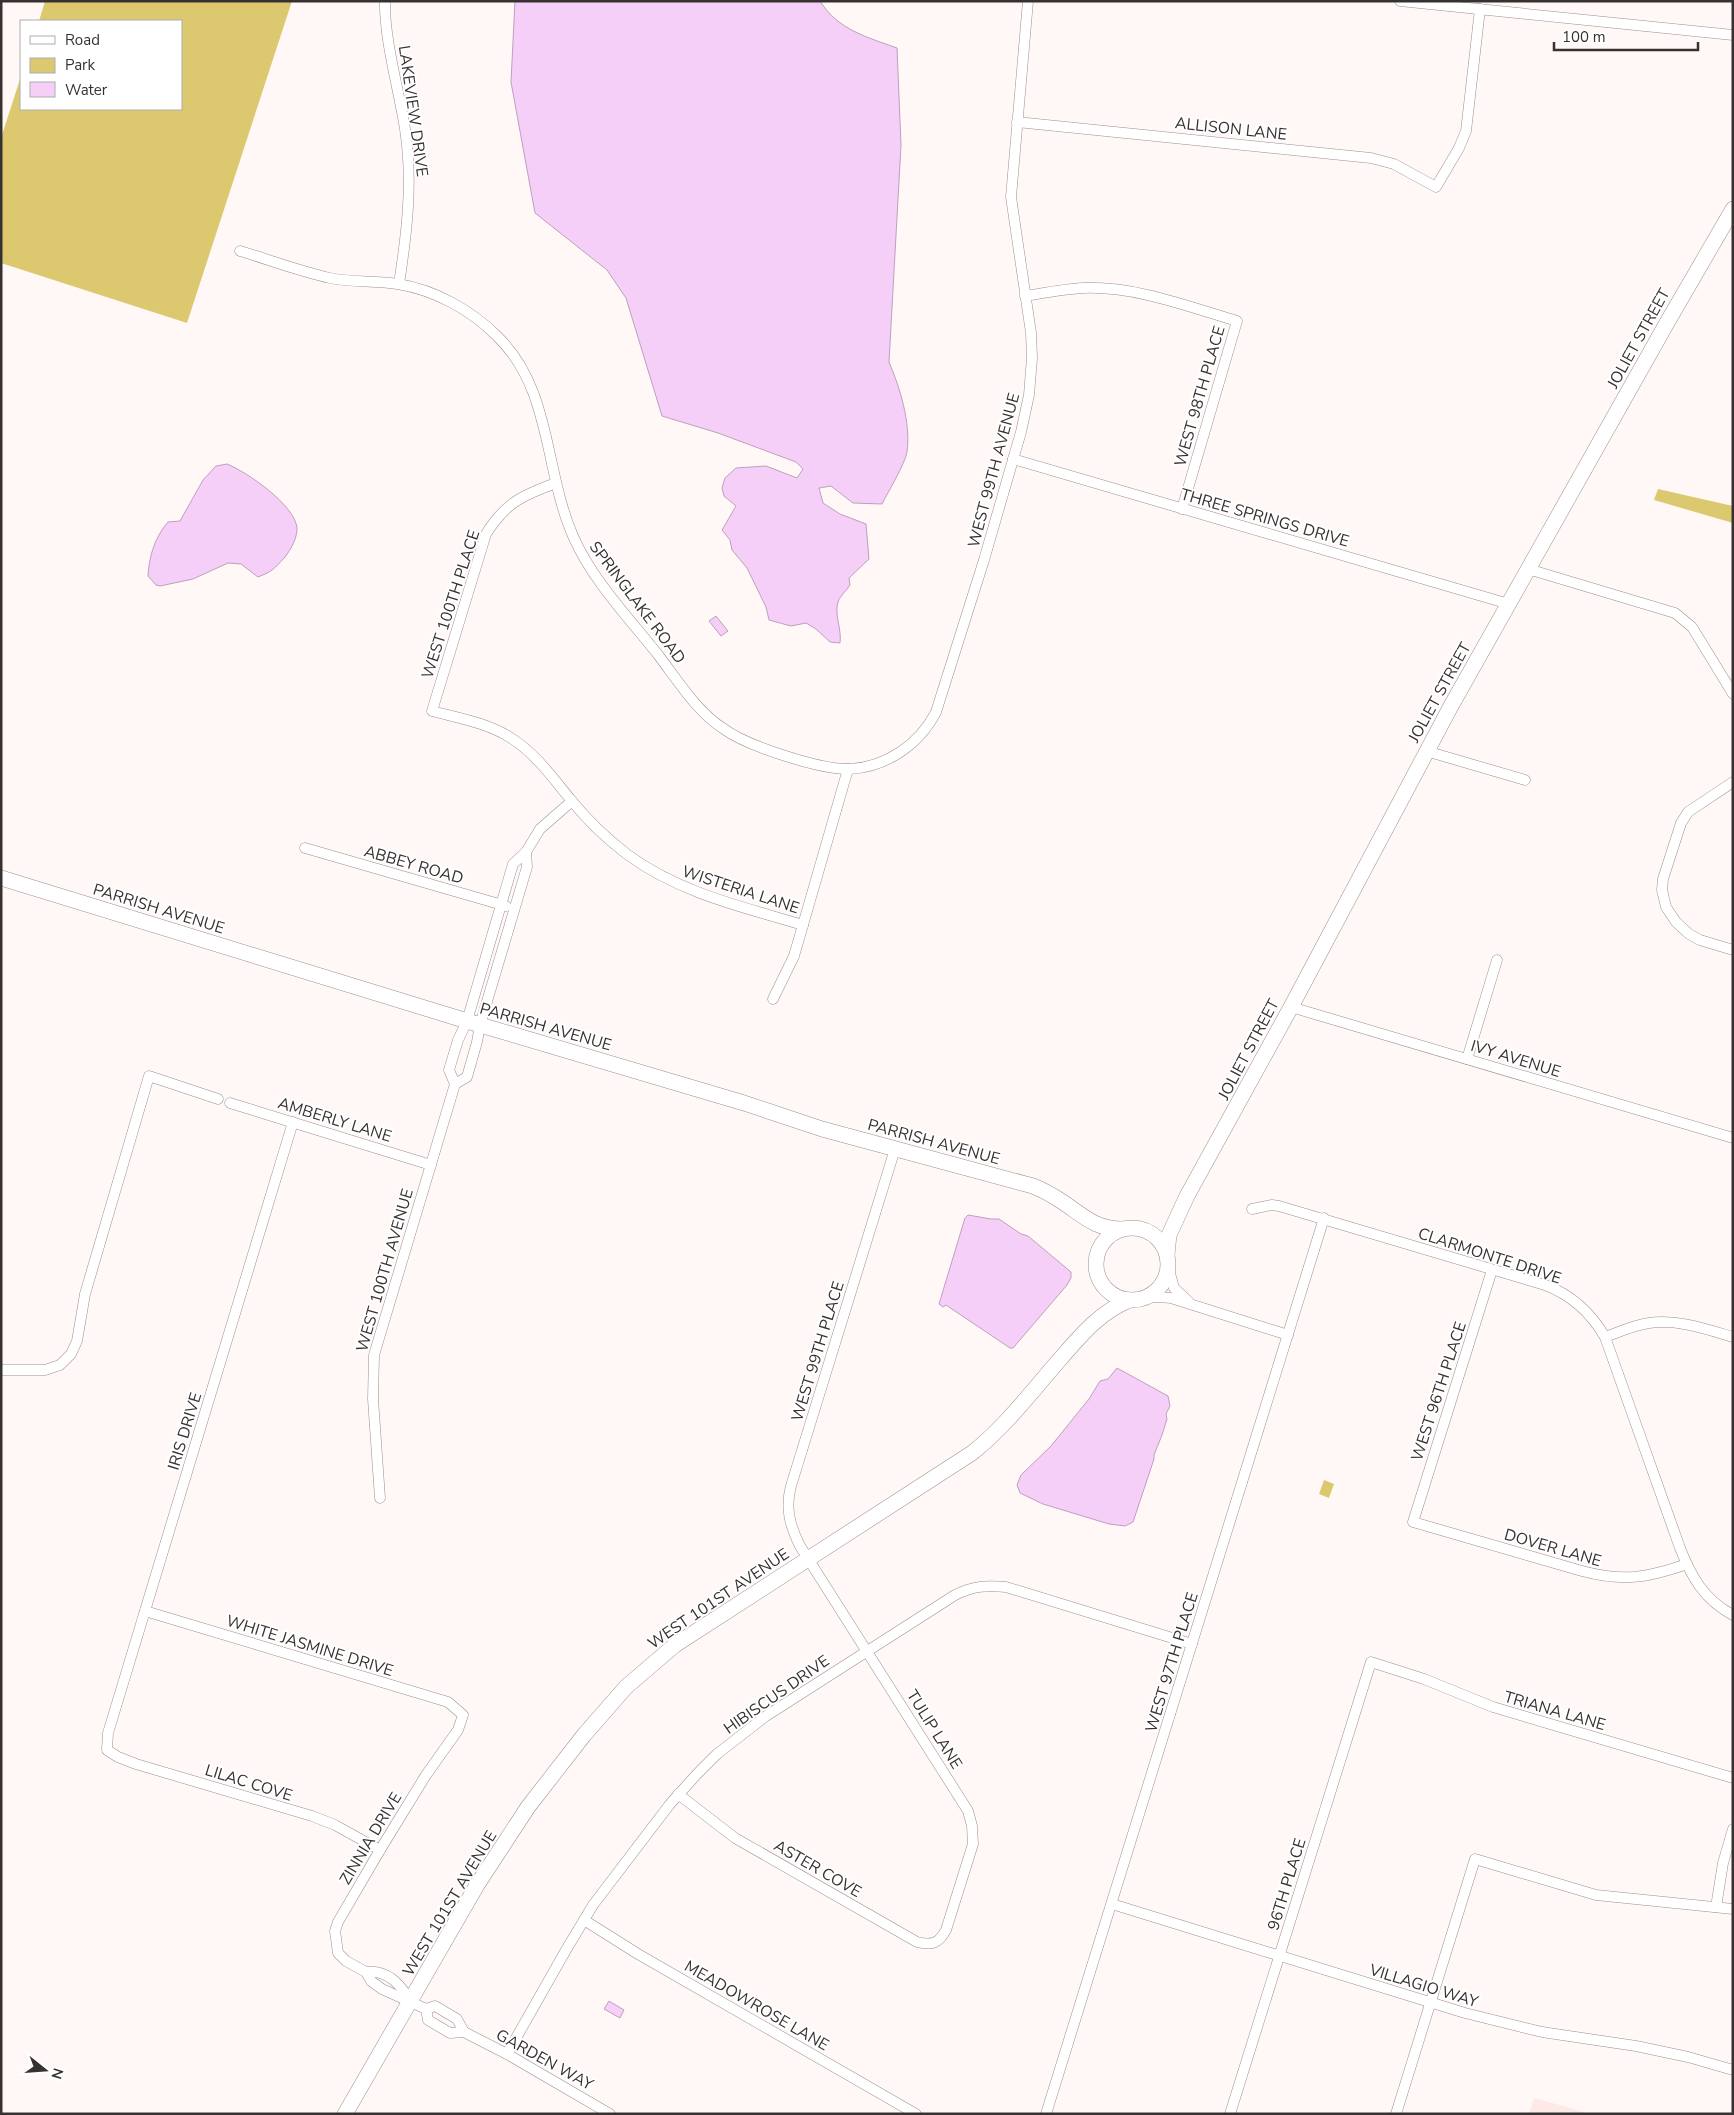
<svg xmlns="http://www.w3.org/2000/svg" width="1734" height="2115" font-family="'Nunito Sans',sans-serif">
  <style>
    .built { fill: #fdeae6 }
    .green { fill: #dcc96f }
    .water { fill: #f6cff9; stroke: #bca0bd }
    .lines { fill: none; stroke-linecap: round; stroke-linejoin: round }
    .street-casing { stroke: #9a908e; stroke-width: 11 }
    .secondary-casing { stroke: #9a908e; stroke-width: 16 }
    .street { stroke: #fff; stroke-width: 10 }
    .secondary { stroke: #fff; stroke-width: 15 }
    .labels { text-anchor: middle; stroke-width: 4; stroke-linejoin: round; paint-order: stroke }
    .street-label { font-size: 16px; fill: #363231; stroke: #fff }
  </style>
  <rect width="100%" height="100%" fill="#fff8f7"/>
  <!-- built -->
  <polygon class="built" points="1534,2098 1567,2107 1589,2114 1529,2114"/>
  <!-- green -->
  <g class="green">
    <polygon points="45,1 292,1 187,323 1,263 1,138 21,76 21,109 181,109 181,21 39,21"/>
    <polygon points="1658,489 1733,506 1733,523 1654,500"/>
    <polygon points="1324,1480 1334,1484 1329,1498 1319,1494"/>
  </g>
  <!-- water -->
  <g class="water">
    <path d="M515,1h305c18,29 47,36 77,47l4,97 -12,217c11,26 22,61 18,90 -2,12 -19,40 -25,52l-29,-1 -22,-17 -12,2 4,15 17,11 26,10 3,35 -20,19 1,7c-3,5 -10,11 -12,17 -4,13 4,27 2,41l-10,-1 -14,-13 -10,-6 -15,3 -22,-6 -3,-13 -19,-39 -15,-18 -2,-10 -8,-10 14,-24 -12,-10 -2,-8 3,-10 11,-10 30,-2 31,12 6,-9 -7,-7 -78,-29 -56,-17 -36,-118 -19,-28 -72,-57 -24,-131z"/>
    <path d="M227,464c20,8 68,41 70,64 0,11 -6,21 -12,29 -11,12 -12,14 -27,20l-17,-13 -13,-1 -35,16 -33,7 -4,-1 -8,-9c1,-20 7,-39 20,-54l12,-1 23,-41 13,-14z"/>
    <polygon points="716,616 728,631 721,636 709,621"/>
    <polygon points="968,1215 991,1219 999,1219 1021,1234 1028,1236 1071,1272 1071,1278 1067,1285 1013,1348 1010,1348 946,1305 943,1307 939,1304 965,1218"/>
    <polygon points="1117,1368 1168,1396 1170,1406 1166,1414 1167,1419 1162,1435 1154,1455 1154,1459 1133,1522 1125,1526 1109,1524 1043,1504 1020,1493 1017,1485 1021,1475 1051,1446 1089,1399 1100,1381 1108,1379"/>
    <polygon points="609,2001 624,2010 620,2018 604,2009"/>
  </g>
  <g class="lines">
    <defs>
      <g id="street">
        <path d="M385,1c-1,38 14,89 20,128 8,53 2,103 -6,155"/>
        <polyline points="1400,1 1733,35"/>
        <polyline points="1017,122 1371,158 1394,164 1436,187 1459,148 1466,131 1480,9"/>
        <path d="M240,251c30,9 59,20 90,27 22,5 45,2 68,6 37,6 73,26 99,52 55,53 47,134 76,200 19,44 56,82 86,120 19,25 38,56 65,73 23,17 97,41 126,40 36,-2 69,-24 86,-57l48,-152 37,-128 8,-37 3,-37 -1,-25 -20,-136 17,-196"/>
        <path d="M1025,296c19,-3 39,-7 58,-8 52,-2 104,18 154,33l-55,188"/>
        <polyline points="1013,459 1509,604"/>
        <path d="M556,483c-33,12 -51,20 -70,51l-54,177c26,7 56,12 79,27 25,16 41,39 60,62 17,21 36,39 57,55 52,38 115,52 175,70"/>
        <polyline points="1528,569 1675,613 1692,627 1733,694"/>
        <polyline points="1426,751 1525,780"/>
        <polyline points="1733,782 1688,812 1681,823 1663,879 1662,890 1666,907 1676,922 1689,934 1700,940 1733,950"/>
        <polyline points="305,848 506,906"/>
        <polyline points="773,999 794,956 848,769"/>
        <polyline points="1291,1007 1733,1138"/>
        <polyline points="1467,1059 1497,960"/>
        <polyline points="455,1084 467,1077 477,1042 480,1025 527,867 526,852"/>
        <polyline points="230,1103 431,1165"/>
        <polyline points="293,1122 108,1733 107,1750 118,1757 136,1764 312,1816 335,1825 380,1850"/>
        <path d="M1252,1209l20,-4 7,1 266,79c27,10 46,28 60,52l75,211c11,28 24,52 53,67"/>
        <polyline points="1168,1266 1174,1288 1189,1302"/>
        <path d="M1492,1270l-79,252 169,49c41,11 65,7 105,-7"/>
        <polyline points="1144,1298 1159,1297 1171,1298 1288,1335"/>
        <path d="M1605,1337c14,-5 29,-12 44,-14 29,-4 57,6 84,14"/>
        <polyline points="1,1370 45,1370 60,1365 71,1354 77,1341 85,1294 149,1076 218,1099"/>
        <polyline points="380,1498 373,1399 374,1355 455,1084 449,1070 458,1040 467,1021 513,864 526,852 540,829 572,801"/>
        <polyline points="145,1611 448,1702 463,1715 458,1730 426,1775 380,1850 338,1922 335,1931 338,1953 346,1961 366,1972 371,1981 382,1989 426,2009 428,2020 450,2033 464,2032 507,2054 610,2114"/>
        <path d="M678,1794l57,44 182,104c15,4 22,1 29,-12l27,-86 -1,-18 -4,-15 -168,-265c-10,-20 -15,-38 -9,-60l104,-337"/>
        <polyline points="1112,1904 1465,2013 1542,2032 1636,2046 1688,2057 1733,2070"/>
        <polyline points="1716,1907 1723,1863 1733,1829"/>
        <polyline points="584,1920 638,1954 916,2114"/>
        <path d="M366,1972c22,-3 34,13 45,29"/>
        <polyline points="426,2009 435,2006 457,2019 464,2032"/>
        <path d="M507,2054l59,-104 27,-45 77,-101 27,-30 20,-20 49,-38 189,-121c18,-9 32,-10 51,-8l186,57"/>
        <polyline points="1046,2114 1324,1218"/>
        <polyline points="1230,2114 1371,1662 1424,1679 1493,1707 1733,1778"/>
        <polyline points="1396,2114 1475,1859 1596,1895 1733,1909"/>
      </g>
      <g id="secondary">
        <path d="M1,878l466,143 277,82 78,26 211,57c10,4 19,9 28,15 22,14 33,28 61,28"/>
        <circle cx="1132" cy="1264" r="36"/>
        <polyline points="1167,1254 1169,1235 1187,1196 1291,1007 1451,706 1668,321 1733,209"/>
        <path d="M345,2114l132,-229 51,-78 56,-72 42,-48 49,-42 297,-192c34,-27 61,-63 89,-95 20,-23 40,-47 69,-58"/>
      </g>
    </defs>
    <!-- street casing -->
    <use href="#street" class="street-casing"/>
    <!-- secondary casing -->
    <use href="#secondary" class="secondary-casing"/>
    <!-- street -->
    <use href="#street" class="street"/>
    <!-- secondary -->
    <use href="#secondary" class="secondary"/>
  </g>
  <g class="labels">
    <!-- street labels -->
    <g class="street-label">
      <text transform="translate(414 111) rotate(82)" y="6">LAKEVIEW DRIVE</text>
      <text transform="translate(1231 128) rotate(6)" y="6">ALLISON LANE</text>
      <text transform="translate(1638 338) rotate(-61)" y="6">JOLIET STREET</text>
      <text transform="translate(1199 396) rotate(-74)" y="6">WEST 98TH PLACE</text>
      <text transform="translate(993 470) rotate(-75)" y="6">WEST 99TH AVENUE</text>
      <text transform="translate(1265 517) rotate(16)" y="6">THREE SPRINGS DRIVE</text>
      <text transform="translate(638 602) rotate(53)" y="6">SPRINGLAKE ROAD</text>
      <text transform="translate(450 604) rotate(-72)" y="6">WEST 100TH PLACE</text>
      <text transform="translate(1439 692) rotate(-61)" y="6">JOLIET STREET</text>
      <text transform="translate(414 864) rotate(16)" y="6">ABBEY ROAD</text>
      <text transform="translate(741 889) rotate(18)" y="6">WISTERIA LANE</text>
      <text transform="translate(159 908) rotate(17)" y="6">PARRISH AVENUE</text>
      <text transform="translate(546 1026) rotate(16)" y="6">PARRISH AVENUE</text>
      <text transform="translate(1248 1049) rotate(-62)" y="6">JOLIET STREET</text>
      <text transform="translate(1516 1058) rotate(17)" y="6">IVY AVENUE</text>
      <text transform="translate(335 1119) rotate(17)" y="6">AMBERLY LANE</text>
      <text transform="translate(934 1141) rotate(15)" y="6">PARRISH AVENUE</text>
      <text transform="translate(1490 1255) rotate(18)" y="6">CLARMONTE DRIVE</text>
      <text transform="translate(384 1270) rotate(-74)" y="6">WEST 100TH AVENUE</text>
      <text transform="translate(817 1351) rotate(-73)" y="6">WEST 99TH PLACE</text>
      <text transform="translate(1438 1391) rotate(-72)" y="6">WEST 96TH PLACE</text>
      <text transform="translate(184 1431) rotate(-73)" y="6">IRIS DRIVE</text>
      <text transform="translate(1553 1547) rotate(16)" y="6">DOVER LANE</text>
      <text transform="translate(718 1598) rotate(-34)" y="6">WEST 101ST AVENUE</text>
      <text transform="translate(310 1645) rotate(17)" y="6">WHITE JASMINE DRIVE</text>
      <text transform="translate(1171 1662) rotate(-73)" y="6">WEST 97TH PLACE</text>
      <text transform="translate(776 1694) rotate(-35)" y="6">HIBISCUS DRIVE</text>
      <text transform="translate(1555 1710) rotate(16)" y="6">TRIANA LANE</text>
      <text transform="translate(935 1729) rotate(58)" y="6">TULIP LANE</text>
      <text transform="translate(249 1782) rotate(17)" y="6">LILAC COVE</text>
      <text transform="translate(370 1838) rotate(-59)" y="6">ZINNIA DRIVE</text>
      <text transform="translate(818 1868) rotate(30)" y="6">ASTER COVE</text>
      <text transform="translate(1286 1884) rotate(-73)" y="6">96TH PLACE</text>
      <text transform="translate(449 1903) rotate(-59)" y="6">WEST 101ST AVENUE</text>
      <text transform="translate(1424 1985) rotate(17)" y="6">VILLAGIO WAY</text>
      <text transform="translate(757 2005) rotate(30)" y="6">MEADOWROSE LANE</text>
      <text transform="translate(545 2059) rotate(29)" y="6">GARDEN WAY</text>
    </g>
  </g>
  <!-- border -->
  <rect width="1734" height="2115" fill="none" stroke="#363231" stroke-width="5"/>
  <!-- legend -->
  <rect x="20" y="20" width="162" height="90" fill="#ffffff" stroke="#afadad"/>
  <rect x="30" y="36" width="25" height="8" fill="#ffffff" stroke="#afadad"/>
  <text x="65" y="45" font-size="15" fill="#363231">Road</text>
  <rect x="30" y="58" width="25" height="15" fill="#dcc96f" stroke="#afadad"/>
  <text x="65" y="70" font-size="15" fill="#363231">Park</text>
  <rect x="30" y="82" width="25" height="15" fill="#f6cff9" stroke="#afadad"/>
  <text x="65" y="95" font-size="15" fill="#363231">Water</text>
  <!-- north arrow -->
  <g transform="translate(45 2070) rotate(107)" stroke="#ffffff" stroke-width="4" paint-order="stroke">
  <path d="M0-4L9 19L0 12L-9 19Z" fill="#363231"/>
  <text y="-8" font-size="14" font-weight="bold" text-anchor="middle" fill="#363231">N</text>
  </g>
  <!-- scale -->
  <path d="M1554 42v8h144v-8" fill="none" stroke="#363231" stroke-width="2.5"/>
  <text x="1562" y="42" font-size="15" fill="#363231" stroke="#ffffff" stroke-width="4" paint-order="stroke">100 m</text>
</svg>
